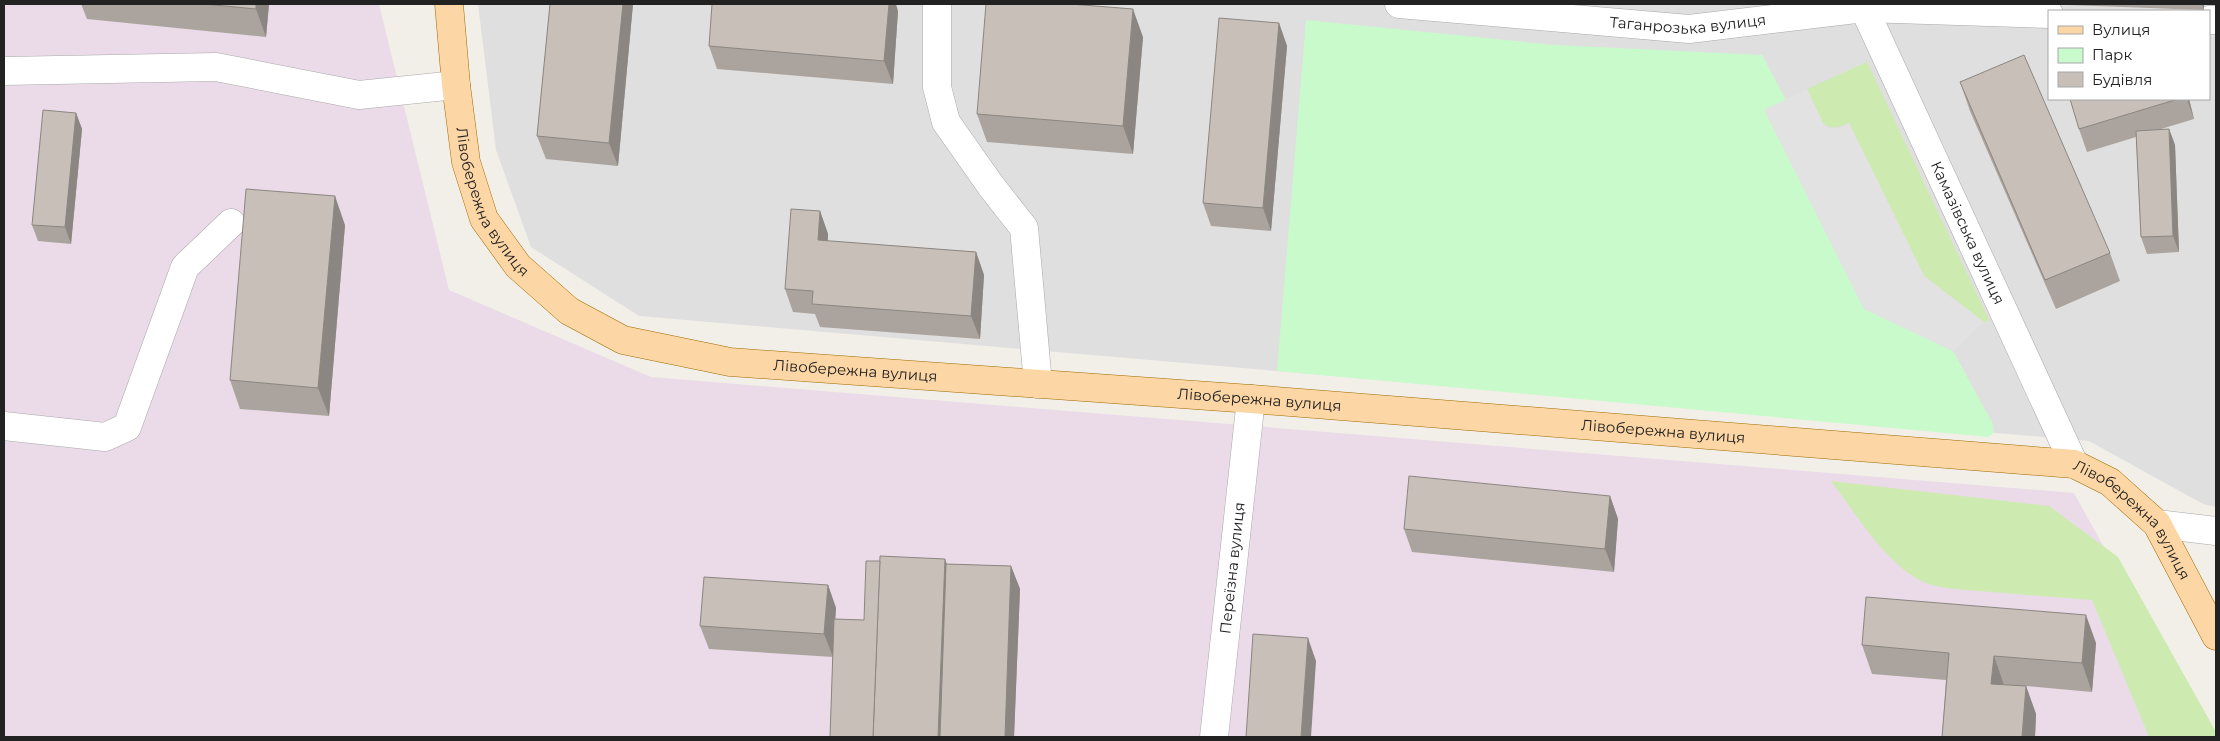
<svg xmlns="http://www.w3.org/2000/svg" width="2220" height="741" font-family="Montserrat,sans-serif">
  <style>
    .residential { fill: #e0dfdf; fill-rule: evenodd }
    .industrial { fill: #ebdbe8 }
    .grass { fill: #cdebb0 }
    .park { fill: #c8facc }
    .parking { fill: #e2e2e2 }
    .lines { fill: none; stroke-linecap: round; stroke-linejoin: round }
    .minor-casing { stroke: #a9a9a9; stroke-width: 29 }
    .major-casing { stroke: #a06b00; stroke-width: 29 }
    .minor { stroke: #fff; stroke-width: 28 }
    .major { stroke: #fcd6a4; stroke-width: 28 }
    .wall { fill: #aba49e }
    .shaded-wall { fill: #8b8681 }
    .building { fill: #c7bfb8; stroke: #8b8681 }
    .labels { text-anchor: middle; stroke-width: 4.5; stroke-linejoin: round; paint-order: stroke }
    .street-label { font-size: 15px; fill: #222; stroke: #fff }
  </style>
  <rect width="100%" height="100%" fill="#f2efe9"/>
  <!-- residential -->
  <path class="residential" d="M478,4h1738v503l-13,-3 -114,-63 -1450,-125 -108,-69 -35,-97zM2049,11h160v88h-160z"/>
  <!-- industrial -->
  <polygon class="industrial" points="4,4 379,4 449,290 651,377 2074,493 2209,737 4,737"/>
  <!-- grass -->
  <g class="grass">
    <path d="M1867,62l122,258 -5,2 -60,-46 -75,-153c-30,14 -31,-10 -42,-34z"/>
    <path d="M1831,481l218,25 69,51 98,175v5h-67l-57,-137 -138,-11c-14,-2 -28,-4 -40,-12 -35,-23 -58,-63 -83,-96z"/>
  </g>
  <!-- park -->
  <polygon class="park" points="1306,20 1555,45 1762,55 1786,100 1765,110 1864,309 1953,351 1993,424 1994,433 1988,437 1979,436 1277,371"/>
  <!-- parking -->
  <polygon class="parking" points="1807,89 1824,125 1830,129 1840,128 1849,123 1924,276 1984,322 1953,351 1864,309 1764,110"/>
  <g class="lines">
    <defs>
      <g id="minor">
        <polyline points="937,4 937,87 946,122 991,186 1024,228 1038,384"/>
        <path id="s1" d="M1399,4l290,25 175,-21 185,6"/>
        <path id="s2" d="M1862,4l212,460"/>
        <polyline points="2209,20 2216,20"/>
        <polyline points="4,71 216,67 359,95 456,85"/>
        <polyline points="4,426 105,437 127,427 185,267 231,223"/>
        <polyline points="2157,524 2216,531"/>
        <path id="s3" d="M1214,737l37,-338"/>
      </g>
      <g id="major">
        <path id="s4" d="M449,4l7,81 10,77 18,57 34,47 51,45 54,29 107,22 521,37 823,65 36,18 47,42 59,112"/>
      </g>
    </defs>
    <!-- minor casing -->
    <use href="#minor" class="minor-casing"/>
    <!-- major casing -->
    <use href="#major" class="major-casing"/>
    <!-- minor -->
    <use href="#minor" class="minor"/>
    <!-- major -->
    <use href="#major" class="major"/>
  </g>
  <!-- wall -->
  <g class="wall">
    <polygon points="81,4 269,4 266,37 87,19"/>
    <polygon points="550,4 633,4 618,166 546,159 537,136"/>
    <polygon points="2067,4 2204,4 2204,10 2068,5"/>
    <polygon points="898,11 893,84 717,69 709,46"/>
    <polygon points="1279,23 1287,46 1271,231 1211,226 1203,203"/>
    <polygon points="1143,37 1133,154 987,142 977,114"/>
    <polygon points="1960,82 2110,253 2120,281 2056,309 1970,111"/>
    <polygon points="2070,99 2189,99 2194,119 2161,129 2169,129 2175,145 2179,252 2147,254 2141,237 2136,137 2087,152 2079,129"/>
    <polygon points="76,113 82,129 71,244 38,241 32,225"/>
    <polygon points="820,211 828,234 828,241 976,252 984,275 980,339 820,327 815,314 793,312 785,289"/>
    <polygon points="345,225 329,416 240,409 230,380"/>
    <polygon points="1610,496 1618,519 1614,572 1412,552 1404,529"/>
    <polygon points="945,559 946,564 1011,566 1020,589 1014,737 830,737 833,657 709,649 700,626 828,585 836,608 835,619 864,620 880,561"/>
    <polygon points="2096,643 2092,692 2026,686 2036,714 2035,737 1942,737 1946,680 1872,674 1862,645"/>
  </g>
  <!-- shaded-wall -->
  <g class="shaded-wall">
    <polygon points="256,4 269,4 266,37 256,9"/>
    <polygon points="623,4 633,4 618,166 609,143"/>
    <polygon points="889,4 896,4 898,11 893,84 884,61"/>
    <polygon points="2202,4 2204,4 2204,10"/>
    <polygon points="1133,9 1143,37 1133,154 1123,126"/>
    <polygon points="1279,23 1287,46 1271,231 1263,208"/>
    <polygon points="2187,99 2189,99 2194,119"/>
    <polygon points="76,113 82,129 71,244 65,227"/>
    <polygon points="2169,129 2175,145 2179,252 2173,236"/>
    <polygon points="335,196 345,225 329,416 318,388"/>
    <polygon points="820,211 828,234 826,263 818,240"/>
    <polygon points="976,252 984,275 980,339 971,316"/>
    <polygon points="1610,496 1618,519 1614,572 1605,549"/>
    <polygon points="945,559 955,587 949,737 938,737"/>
    <polygon points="1011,566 1020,589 1014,737 1005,737"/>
    <polygon points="828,585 836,608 833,657 824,634"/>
    <polygon points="2086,615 2096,643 2092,692 2082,663"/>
    <polygon points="1308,638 1316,661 1311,737 1301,737"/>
    <polygon points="1994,656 2004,685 1991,684"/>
    <polygon points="2026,686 2036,714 2035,737 2022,737"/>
  </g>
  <!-- building -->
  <g class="building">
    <polygon points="204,4 256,4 256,9"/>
    <polygon points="550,4 623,4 609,143 537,136"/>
    <polygon points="712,4 889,4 884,61 709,46"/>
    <polygon points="986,4 1070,4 1133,9 1123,126 977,114"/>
    <polygon points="1219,18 1279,23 1263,208 1203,203"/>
    <polygon points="2024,55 2110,253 2045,280 1960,82"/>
    <polygon points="2070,99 2178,99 2079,129"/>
    <polygon points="43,110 76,113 65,227 32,225"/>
    <polygon points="2169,129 2173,236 2141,237 2136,131"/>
    <polygon points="246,189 335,196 318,388 230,380"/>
    <polygon points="791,209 820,211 818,240 976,252 971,316 812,304 813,291 785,289"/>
    <polygon points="1409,476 1610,496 1605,549 1404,529"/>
    <polygon points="880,556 945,559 938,737 873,737"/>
    <polygon points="866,561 880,561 873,737 830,737 834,619 864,620"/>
    <polygon points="946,564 1011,566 1005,737 940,737"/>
    <polygon points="704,577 828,585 824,634 700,626"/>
    <polygon points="1866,597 2086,615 2082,663 1994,656 1991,684 2026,686 2022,737 1942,737 1949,653 1862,645"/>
    <polygon points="1253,634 1308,638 1301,737 1246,737"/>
  </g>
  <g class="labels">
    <!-- street labels -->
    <g class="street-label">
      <text dy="5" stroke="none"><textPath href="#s1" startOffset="290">Таганрозька вулиця</textPath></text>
      <text dy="5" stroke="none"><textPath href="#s4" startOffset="206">Лівобережна вулиця</textPath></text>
      <text dy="5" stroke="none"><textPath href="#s2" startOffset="252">Камазівська вулиця</textPath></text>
      <text dy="5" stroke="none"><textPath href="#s4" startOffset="641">Лівобережна вулиця</textPath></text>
      <text dy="5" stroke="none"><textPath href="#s4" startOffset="1046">Лівобережна вулиця</textPath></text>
      <text dy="5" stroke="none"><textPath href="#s4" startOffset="1451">Лівобережна вулиця</textPath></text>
      <text dy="5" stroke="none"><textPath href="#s4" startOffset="1946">Лівобережна вулиця</textPath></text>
      <text dy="5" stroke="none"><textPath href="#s3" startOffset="170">Переїзна вулиця</textPath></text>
    </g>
  </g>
  <!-- border -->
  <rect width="2220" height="741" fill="none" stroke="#222222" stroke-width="10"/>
  <!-- legend -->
  <rect x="2048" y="10" width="162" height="90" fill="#ffffff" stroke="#a7a7a7"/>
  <rect x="2058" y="26" width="25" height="8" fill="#fcd6a4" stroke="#a7a7a7"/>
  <text x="2092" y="35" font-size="15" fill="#222222">Вулиця</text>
  <rect x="2058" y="48" width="25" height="15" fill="#c8facc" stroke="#a7a7a7"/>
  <text x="2092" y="60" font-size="15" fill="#222222">Парк</text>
  <rect x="2058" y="72" width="25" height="15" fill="#c7bfb8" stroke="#a7a7a7"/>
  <text x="2092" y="85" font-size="15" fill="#222222">Будівля</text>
</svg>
